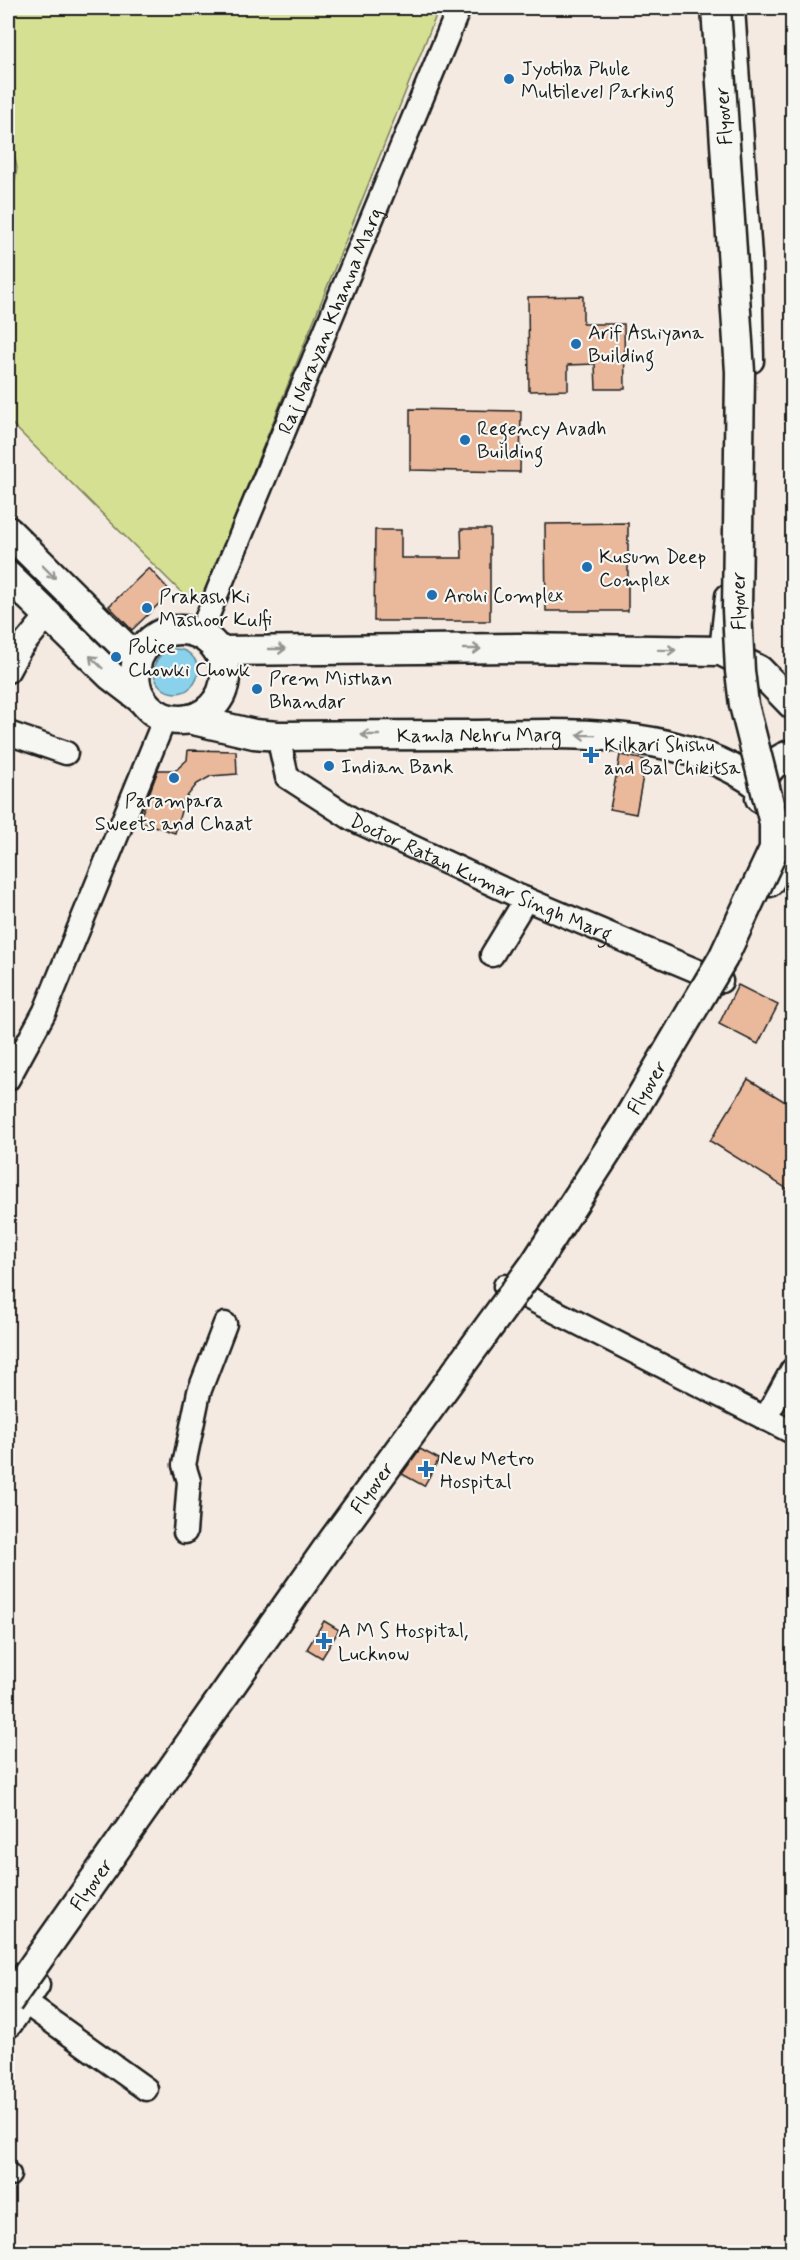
<svg xmlns="http://www.w3.org/2000/svg" width="800" height="2260" font-family="Mynerve,sans-serif">
  <style>
    .green { fill: #d5e093; stroke: #787e58; stroke-width: 1.5 }
    .water { fill: #8ad1ec; stroke: #5e8999; stroke-width: 1.5 }
    .building { fill: #eab99c; stroke: #1c1c1c; stroke-width: 1.5 }
    .lines { fill: none; stroke-linecap: round; stroke-linejoin: round }
    .minor-casing { stroke: #1c1c1c; stroke-width: 27 }
    .major-casing { stroke: #1c1c1c; stroke-width: 33 }
    .minor { stroke: #f6f6f2; stroke-width: 22 }
    .major { stroke: #f6f6f2; stroke-width: 28 }
    .major-bridge-casing { stroke: #1c1c1c; stroke-width: 33; stroke-linecap: butt }
    .major-bridge { stroke: #f6f6f2; stroke-width: 28 }
    .oneway { stroke: #949492 }
    .poi-dot { fill: #1f6fb2; stroke: #f6f6f2; stroke-width: 2 }
    .labels { text-anchor: middle; stroke-width: 4.5; stroke-linejoin: round; paint-order: stroke }
    .poi-label { font-size: 20px; fill: #1c1c1c; stroke: #f6f6f2; text-anchor: start }
    .street-label { font-size: 20px; fill: #1c1c1c; stroke: #f6f6f2 }
  </style>
  <rect width="100%" height="100%" fill="#f4eae1"/>
  <filter id="ink" filterUnits="userSpaceOnUse"><feTurbulence type="fractalNoise" baseFrequency=".0167" numOctaves="2"/><feDisplacementMap in="SourceGraphic" scale="12" xChannelSelector="R" yChannelSelector="G"/><feConvolveMatrix kernelMatrix="1 2 1 2 8 2 1 2 1" color-interpolation-filters="sRGB"/></filter>
  <g filter="url(#ink)">
    <!-- green -->
    <polygon class="green" points="8,8 439,8 204,594 186,597 8,420 8,220 17,168 8,126"/>
    <!-- water -->
    <circle class="water" cx="176" cy="671" r="22"/>
    <!-- building -->
    <g class="building">
      <polygon points="583,296 583,324 624,324 625,389 596,389 595,364 568,365 568,390 529,391 528,297"/>
      <polygon points="410,409 521,411 520,472 410,470"/>
      <polygon points="628,523 628,611 546,611 545,524"/>
      <polygon points="461,529 490,529 490,621 374,621 375,530 401,530 401,558 462,558"/>
      <polygon points="149,568 171,592 132,630 109,606"/>
      <polygon points="188,750 236,751 237,774 211,776 197,784 184,800 175,833 139,821 158,770 176,770 187,760"/>
      <polygon points="620,755 646,760 636,814 610,809"/>
      <polygon points="738,985 778,1005 758,1044 719,1024"/>
      <polygon points="748,1079 792,1106 792,1192 710,1141"/>
      <polygon points="420,1449 439,1459 424,1486 402,1474"/>
      <polygon points="324,1621 339,1630 322,1658 307,1649"/>
    </g>
    <g class="lines">
      <defs>
        <g id="minor">
          <polyline points="733,8 750,257 752,361"/>
          <path id="s1" d="M200,634l259,-626"/>
          <polyline points="721,651 727,596"/>
          <polyline points="8,671 20,649 48,615"/>
          <polyline points="8,733 66,753"/>
          <path id="s2" d="M278,736l9,41 65,42 164,76 205,86"/>
          <polyline points="492,955 526,899"/>
          <polyline points="8,1079 45,1011 165,718"/>
          <polyline points="505,1286 792,1432"/>
          <polyline points="765,1419 792,1370"/>
          <polyline points="185,1532 189,1481 184,1465 199,1392 225,1324"/>
          <polyline points="23,2001 146,2089"/>
          <polyline points="8,2174 9,2175"/>
        </g>
        <g id="major">
          <polyline points="8,531 126,648 142,650"/>
          <polyline points="8,576 111,676 141,699"/>
          <circle cx="180" cy="675" r="45"/>
          <polyline points="218,651 518,648 721,651 759,670 792,704"/>
          <path id="s3" d="M189,719l65,15 24,2c64,-1 128,-1 192,-1 97,-1 207,-10 290,51"/>
          <path d="M760,798c0,-22 11,-37 32,-44"/>
          <polyline points="769,882 792,842"/>
          <polyline points="8,2023 35,1985"/>
        </g>
      </defs>
      <!-- minor casing -->
      <use href="#minor" class="minor-casing"/>
      <!-- major casing -->
      <use href="#major" class="major-casing"/>
      <!-- minor -->
      <use href="#minor" class="minor"/>
      <!-- major -->
      <use href="#major" class="major"/>
      <defs>
        <g id="major-bridge">
          <path id="s4" d="M8,2002l321,-456 205,-281 88,-136 101,-171 51,-109v-26l-30,-118 -4,-34 -3,-61 3,-238 -24,-364"/>
        </g>
      </defs>
      <!-- major-bridge casing -->
      <use href="#major-bridge" class="major-bridge-casing"/>
      <!-- major-bridge -->
      <use href="#major-bridge" class="major-bridge"/>
    </g>
    <!-- one-way arrows -->
    <defs><path id="oneway-shaft" d="M-6 0H5M1.5-3L5.5 0L1.5 3" fill="none" stroke-width="1.6" stroke-linecap="round" stroke-linejoin="round" transform="scale(1.5)"/></defs>
    <g class="oneway">
      <use href="#oneway-shaft" transform="translate(49 572) rotate(45)"/>
      <use href="#oneway-shaft" transform="translate(277 649)"/>
      <use href="#oneway-shaft" transform="translate(472 649)"/>
      <use href="#oneway-shaft" transform="translate(667 650) rotate(1)"/>
      <use href="#oneway-shaft" transform="translate(96 662) rotate(-136)"/>
      <use href="#oneway-shaft" transform="translate(370 735) rotate(180)"/>
      <use href="#oneway-shaft" transform="translate(586 735) rotate(-179)"/>
    </g>
  </g>
  <!-- markers -->
  <g class="poi-dot">
    <circle cx="509" cy="79" r="6"/>
    <circle cx="576" cy="344" r="6"/>
    <circle cx="465" cy="440" r="6"/>
    <circle cx="587" cy="567" r="6"/>
    <circle cx="432" cy="595" r="6"/>
    <circle cx="147" cy="608" r="6"/>
    <circle cx="116" cy="657" r="6"/>
    <circle cx="257" cy="689" r="6"/>
    <path d="M588 746h6v6h6v6h-6v6h-6v-6h-6v-6h6z"/>
    <circle cx="329" cy="766" r="6"/>
    <circle cx="174" cy="778" r="6"/>
    <path d="M423 1460h6v6h6v6h-6v6h-6v-6h-6v-6h6z"/>
    <path d="M321 1632h6v6h6v6h-6v6h-6v-6h-6v-6h6z"/>
  </g>
  <g class="labels">
    <!-- poi labels -->
    <g class="poi-label">
      <text x="521" y="75">Jyotiba Phule<tspan x="521" dy="23">Multilevel Parking</tspan></text>
      <text x="588" y="339">Arif Ashiyana<tspan x="588" dy="23">Building</tspan></text>
      <text x="477" y="435">Regency Avadh<tspan x="477" dy="23">Building</tspan></text>
      <text x="599" y="563">Kusum Deep<tspan x="599" dy="23">Complex</tspan></text>
      <text x="444" y="602">Arohi Complex</text>
      <text x="159" y="603">Prakash Ki<tspan x="159" dy="23">Mashoor Kulfi</tspan></text>
      <text x="128" y="653">Police<tspan x="128" dy="23">Chowki Chowk</tspan></text>
      <text x="269" y="685">Prem Misthan<tspan x="269" dy="23">Bhandar</tspan></text>
      <text x="604" y="751">Kilkari Shishu<tspan x="604" dy="23">and Bal Chikitsa</tspan></text>
      <text x="341" y="773">Indian Bank</text>
      <text x="174" y="807" text-anchor="middle">Parampara<tspan x="174" dy="23">Sweets and Chaat</tspan></text>
      <text x="440" y="1465">New Metro<tspan x="440" dy="23">Hospital</tspan></text>
      <text x="338" y="1637">A M S Hospital,<tspan x="338" dy="23">Lucknow</tspan></text>
    </g>
    <!-- street labels -->
    <g class="street-label">
      <text transform="translate(723 116) rotate(-94)" y="7">Flyover</text>
      <text dy="7" stroke="none"><textPath href="#s1" startOffset="339">Raj Narayan Khanna Marg</textPath></text>
      <text transform="translate(738 601) rotate(-91)" y="7">Flyover</text>
      <text dy="7" stroke="none"><textPath href="#s3" startOffset="292">Kamla Nehru Marg</textPath></text>
      <text dy="7" stroke="none"><textPath href="#s2" startOffset="261">Doctor Ratan Kumar Singh Marg</textPath></text>
      <text dy="7" stroke="none"><textPath href="#s4" startOffset="1116">Flyover</textPath></text>
      <text dy="7" stroke="none"><textPath href="#s4" startOffset="630">Flyover</textPath></text>
      <text dy="7" stroke="none"><textPath href="#s4" startOffset="144">Flyover</textPath></text>
    </g>
  </g>
  <!-- margin -->
  <rect width="800" height="2260" fill="none" stroke="#f6f6f2" stroke-width="30"/>
  <rect x="15" y="15" width="770" height="2230" fill="none" stroke="#1c1c1c" stroke-width="2" filter="url(#ink)"/>
</svg>
